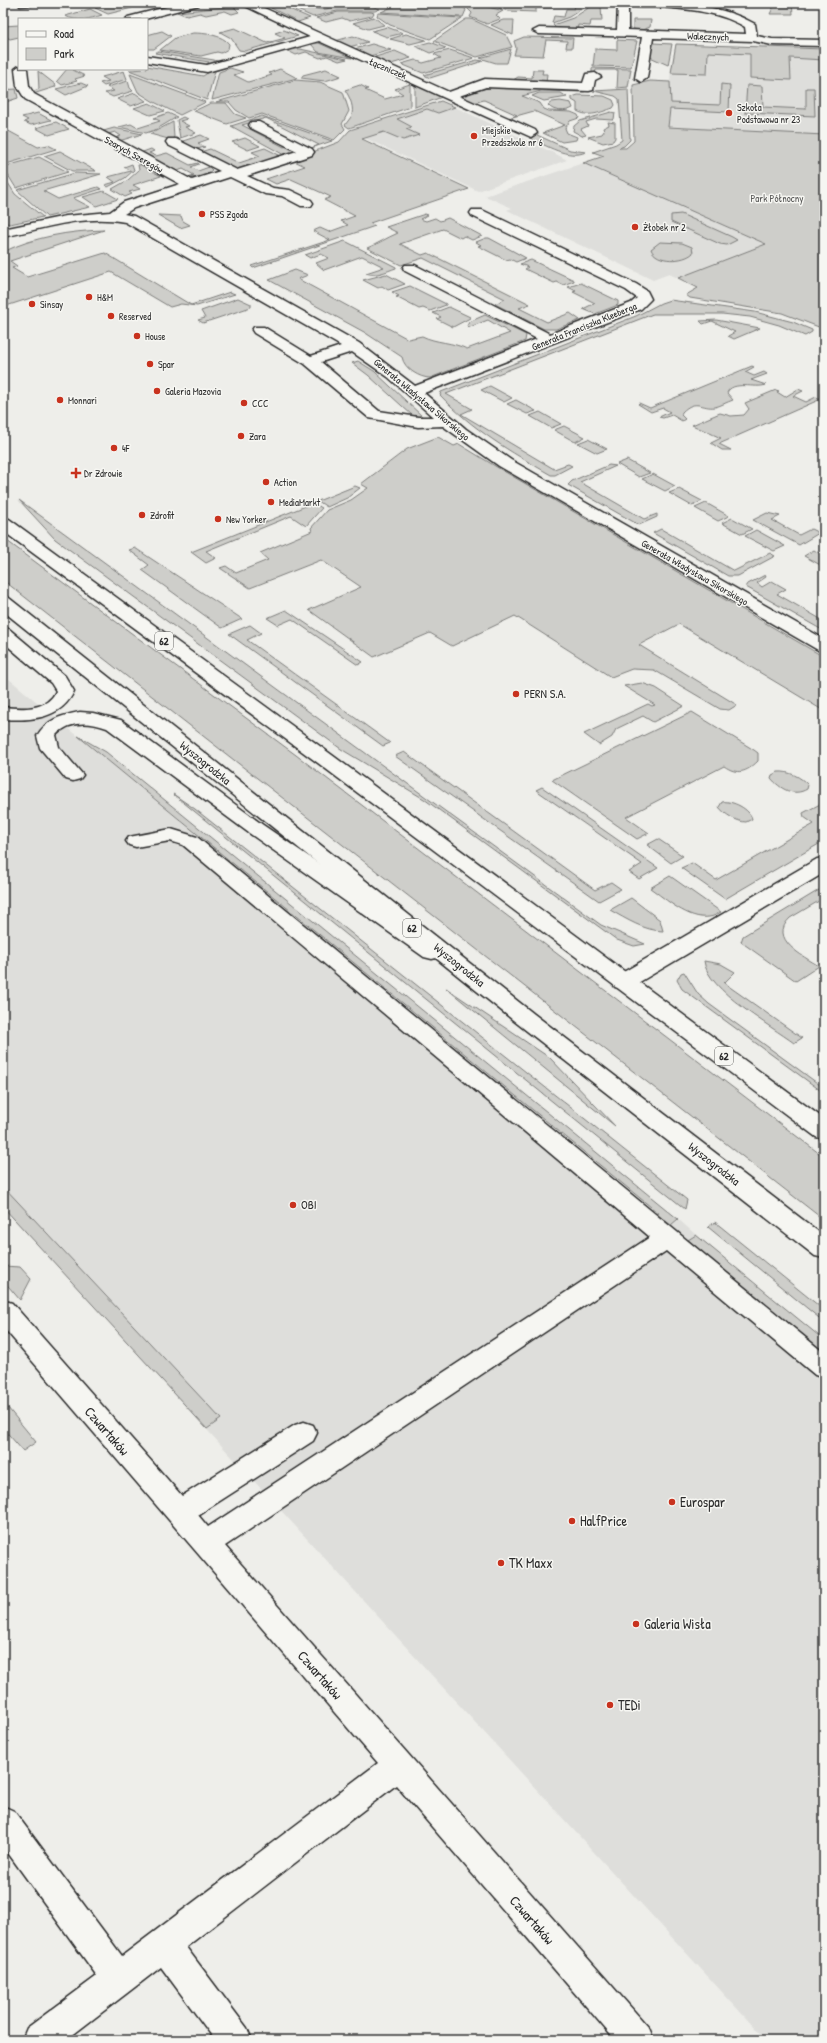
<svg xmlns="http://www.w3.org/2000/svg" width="827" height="2043" font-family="'Patrick Hand',sans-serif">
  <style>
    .built { fill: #dededb }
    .green { fill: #cececa; stroke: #7c7c7a }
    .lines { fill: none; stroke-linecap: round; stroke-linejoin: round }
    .minor-casing { stroke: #2b2b2b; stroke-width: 3 }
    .major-casing { stroke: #2b2b2b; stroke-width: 3 }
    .minor { fill: #f6f6f2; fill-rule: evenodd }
    .major { fill: #f6f6f2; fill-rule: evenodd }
    .poi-dot { fill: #c8321e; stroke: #f6f6f2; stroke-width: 1.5 }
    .labels { text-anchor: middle; stroke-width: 3; stroke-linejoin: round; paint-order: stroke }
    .far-street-label { font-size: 10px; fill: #2b2b2b; stroke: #f6f6f2 }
    .far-poi-label { font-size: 10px; fill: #2b2b2b; stroke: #f6f6f2; text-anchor: start }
    .far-park-label { font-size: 10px; fill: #545453; stroke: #f6f6f2 }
    .shield { fill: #f6f6f2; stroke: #686867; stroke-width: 1 }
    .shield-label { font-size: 11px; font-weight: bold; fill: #2b2b2b }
    .poi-label { font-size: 12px; fill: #2b2b2b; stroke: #f6f6f2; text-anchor: start }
    .street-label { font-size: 12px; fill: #2b2b2b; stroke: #f6f6f2 }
    .near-street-label { font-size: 14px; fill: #2b2b2b; stroke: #f6f6f2 }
    .near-poi-label { font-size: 14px; fill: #2b2b2b; stroke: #f6f6f2; text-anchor: start }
  </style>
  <rect width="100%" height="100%" fill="#eeeeea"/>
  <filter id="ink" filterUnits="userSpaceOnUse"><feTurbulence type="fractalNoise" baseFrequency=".025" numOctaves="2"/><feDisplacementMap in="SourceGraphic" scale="8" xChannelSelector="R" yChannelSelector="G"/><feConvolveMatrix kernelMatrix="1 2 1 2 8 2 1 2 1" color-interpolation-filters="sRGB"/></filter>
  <g filter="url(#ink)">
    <!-- built -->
    <g class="built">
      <polygon points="676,44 824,49 824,154 648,144 635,89 650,81 670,82 671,66"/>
      <polygon points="446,103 558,155 567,160 478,191 354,133"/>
      <polygon points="583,163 767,244 678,278 669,274 653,280 507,210 512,208 485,196"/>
      <polygon points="3,674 305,924 657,1212 659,1216 671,1225 678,1219 696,1235 688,1240 824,1352 824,2040 766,2040 3,1207"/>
    </g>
    <!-- green -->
    <g class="green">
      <polygon points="114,3 121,3 132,8 108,14 95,8"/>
      <path d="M288,3h25l-6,2c20,10 23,0 42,-2 12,-1 20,2 31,6l-5,2h-38l-24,6 -29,-13z"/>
      <polygon points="401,3 459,3 466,10 463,17 460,17 381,12"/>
      <polygon points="490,3 552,3 552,8 536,8 536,12 508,11 486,4"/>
      <polygon points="773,3 792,3 793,14 770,14 773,8"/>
      <polygon points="478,4 503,11 496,15 500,19 487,24 470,17 472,13 465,6"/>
      <polygon points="280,5 310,18 292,24 288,22 295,20 271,8"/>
      <polygon points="575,5 588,5 569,17 552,23 554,16 564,17 566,9 574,9"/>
      <polygon points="593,5 601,6 602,21 591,21 590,26 578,25 577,32 560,32 553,25 573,18"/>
      <polygon points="233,6 239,12 232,14 225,11 206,15 200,13 187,16 177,12"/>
      <path d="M90,9l12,6c-12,4 -25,7 -37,1z"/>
      <polygon points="338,12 371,12 374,13 372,16 350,21 342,18 326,22 316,18"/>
      <polygon points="378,13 462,18 430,39 390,25 377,16"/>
      <polygon points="374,17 384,25 368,29 353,23"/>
      <polygon points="466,19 471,19 506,35 512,47 477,57 434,41"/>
      <polygon points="503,20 514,20 513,35 491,25"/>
      <polygon points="633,20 651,20 650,27 642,30 633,29"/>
      <polygon points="19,25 19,37 10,39 3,35 3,26"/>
      <polygon points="387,27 403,33 387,37 372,31"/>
      <polygon points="235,28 267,43 285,38 275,33 284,30 298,36 245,51 239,50 231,38 220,32"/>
      <polygon points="162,31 171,36 154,49 147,49 147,35"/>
      <path d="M193,33c11,0 30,2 36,11l-1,5 -7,4 -4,-1 -16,4 -41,-6 15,-12z"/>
      <polygon points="406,34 426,40 410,44 390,39"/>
      <polygon points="353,36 368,42 349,47 335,41"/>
      <polygon points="524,37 573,38 572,48 566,48 567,41 546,40 543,56 514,55 516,48 514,41"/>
      <polygon points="617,40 637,41 631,67 593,66 595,49 617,50"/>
      <polygon points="430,42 446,48 430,53 415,46"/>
      <polygon points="315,43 319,43 352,58 318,52 311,44"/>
      <polygon points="653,43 672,44 668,65 650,57"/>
      <polygon points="372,44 391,50 366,57 351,50"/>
      <polygon points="676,44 824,49 824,60 790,58 791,80 750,78 750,54 708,52 707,74 671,73"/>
      <polygon points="296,49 300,49 347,59 339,61 327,56 320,58 306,52 296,55 288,51"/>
      <polygon points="511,49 507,63 496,63 480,58"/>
      <polygon points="450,50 474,58 423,73 401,64 415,60 423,63 441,58 434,54"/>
      <polygon points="158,51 214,60 220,62 205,65 209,62 155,53"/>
      <polygon points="395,51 411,58 388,65 372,58"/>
      <polygon points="477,60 483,61 430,78 424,75"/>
      <polygon points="147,66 203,76 209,72 229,66 215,71 207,100 129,70 147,69"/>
      <polygon points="230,68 243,72 234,75 248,82 272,75 269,73 280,69 297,78 212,100 219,72"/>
      <polygon points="592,68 631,69 628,87 617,88 618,70 596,70 595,74 592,74"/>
      <polygon points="67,69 75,69 73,70 85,76 75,79 77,81 62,85 57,81"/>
      <polygon points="326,69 341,76 325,81 301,78 303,75"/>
      <polygon points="533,70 543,70 542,74 547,74 546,83 513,80 518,77 532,78"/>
      <polygon points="38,71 56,85 55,87 33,94 31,92 39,89"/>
      <polygon points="124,71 127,79 104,86 100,83 109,81 102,77"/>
      <polygon points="130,74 205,102 204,103 180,115 154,102 138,92"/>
      <polygon points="295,80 320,82 343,92 349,111 342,124 345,129 334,140 262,114 249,118 236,110 229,102 216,102"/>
      <polygon points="128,81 130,88 133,91 113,97 105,93 114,91 107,87"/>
      <polygon points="650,81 670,82 671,103 720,105 721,84 730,85 729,112 670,109 668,127 824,135 824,329 782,313 690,298 686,295 698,288 678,278 766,244 583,163 604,156 593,152 616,144 622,140 619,99 615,96 594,91 628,89 630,140 624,146 619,148 626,148 634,141 633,85"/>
      <polygon points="81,83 88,86 66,95 56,89"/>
      <path d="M410,84v23l-61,21 -4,-3c2,-3 4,-5 6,-8 4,-8 -1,-20 -6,-27l15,-5 8,4 -3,1 20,9 18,-5 -8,-5z"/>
      <polygon points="415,84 442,95 442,97 415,107"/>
      <polygon points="747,85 762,86 763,107 806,109 806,88 814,88 815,116 745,113"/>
      <polygon points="494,86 587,91 584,92 541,91 522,96 540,103 544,109 549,111 571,112 578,115 579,118 570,121 565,128 567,133 577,137 576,140 562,142 543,133 565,125 534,111 509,118 517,115 484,100 473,103 459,96"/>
      <polygon points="16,89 18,98 3,103 3,90"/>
      <polygon points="135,93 146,101 131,106 117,99"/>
      <polygon points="539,93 561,93 567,97 544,101 532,96"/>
      <path d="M578,95l26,1 9,4 2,5 -2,3c-12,4 -24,10 -36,3v-8l-5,-3v-3z"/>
      <polygon points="441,101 455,107 438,113 427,109 397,119 412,127 406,129 419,135 403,140 384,132 362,139 469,189 370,223 375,226 253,268 251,266 330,240 313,231 320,228 329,232 348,225 341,221 355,216 324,200 331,197 291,179 276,184 266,179 305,166 292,160 339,142 350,130"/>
      <path d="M560,101l11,2 2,5c-7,4 -20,4 -25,-3l4,-3z"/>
      <polygon points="149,103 165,111 150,115 134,108"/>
      <polygon points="211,103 226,103 235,114 246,118 227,124 194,111"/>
      <polygon points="611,112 615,113 614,119 613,120 596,119 586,122 588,126 581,129 586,135 582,136 573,131 574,126 580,121"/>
      <polygon points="38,113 51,120 31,125 24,122 28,120 22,117"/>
      <polygon points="168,113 177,117 155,130 146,133 119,127 131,124 138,128 160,121 154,118"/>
      <polygon points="262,116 332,141 311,148 319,145 266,118 242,125 284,147 289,145 297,149 297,152 286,156 231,126"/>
      <polygon points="183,117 187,119 180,121 189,126 185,127 196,133 180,138 177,120"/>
      <polygon points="56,122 69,129 49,135 36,128"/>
      <polygon points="173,122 174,137 172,140 150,134"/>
      <polygon points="608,122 615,123 615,138 613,141 603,143 588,137 602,134 604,131 603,128 609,125"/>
      <polygon points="3,124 8,126 3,128 38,147 48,145 56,149 3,165"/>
      <polygon points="114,128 142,134 119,141 112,139 121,136 115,132 105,135 100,132"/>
      <polygon points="201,135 209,139 198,143 205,147 193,150 177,143"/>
      <path d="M537,135l33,15 16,2c-18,8 -40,-7 -57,-14z"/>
      <polygon points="245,138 260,146 248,150 232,142"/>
      <polygon points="265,148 283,157 238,170 197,153 210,149 239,163 260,156 252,152"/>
      <polygon points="151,149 154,151 149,153 156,156 167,153 190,165 198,163 199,164 191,167 198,171 209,167 212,170 203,177 185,178 194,175 183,169 172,173 140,153"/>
      <polygon points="60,151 96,171 72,171 44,156"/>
      <polygon points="39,157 68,172 16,188 3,167"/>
      <polygon points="132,164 134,170 125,178 108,187 105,185 115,182 108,177 131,171 124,167"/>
      <polygon points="138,165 141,165 161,176 133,185 140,189 129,192 132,194 125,197 112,189 128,180 139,170"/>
      <polygon points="75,173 101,174 43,191 58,199 98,187 101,189 73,198 90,207 47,217 17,190"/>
      <polygon points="3,175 15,194 43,217 10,224 3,222"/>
      <polygon points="104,191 118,199 96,206 83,197"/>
      <path d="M425,214l3,1 -8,4 6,2 9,-3 5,3 8,-3 34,18 -10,4 -8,-4 -3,2 -18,-9 -43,15 22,11 6,-2 102,51 -11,4 28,14 23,-9 10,7 -24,9h-12l-49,-25 10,-5 -82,-41 -22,7 -34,-17c11,-4 19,-10 31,-15l-12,-6z"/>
      <polygon points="681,214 732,237 737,240 727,245 720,244 671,222 671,215"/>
      <polygon points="158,215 181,216 183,221 190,225 180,228"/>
      <path d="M104,230l-94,31 7,5 -5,2 15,9 78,-24 86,52 39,-13 5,2 -38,12 -16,-2 -11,3 -59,-35 -108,35v-55c31,-15 66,-21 101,-22z"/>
      <polygon points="486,238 489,238 526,258 516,262 510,259 506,260 478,246 481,245 476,242"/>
      <path d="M345,241l51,26v1c-9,3 -21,9 -30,5l18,-6 -22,-11 -38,14 -8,-7 13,-5 -8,-4 -11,4 -5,-3z"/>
      <path d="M660,242l22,1 10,4 1,6c-9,9 -37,10 -42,-4z"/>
      <polygon points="531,260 574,280 574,281 563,285 557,282 554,283 525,269 528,267 520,264"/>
      <path d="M295,270l13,5 -10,4 110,60 14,-3c14,7 31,6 45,13l43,-16 -22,-13 -18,7 -3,-1 2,-4 16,-7 41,20 -1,6 -95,37c-10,0 -26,-9 -28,-21l-38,-25 -95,-52z"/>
      <polygon points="386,274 405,284 388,290 382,286 378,288 363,280"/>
      <polygon points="581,283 618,301 618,305 595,314 583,309 595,303 573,292 576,291 568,287"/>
      <polygon points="410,286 446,304 446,305 430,311 423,308 419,309 396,297 399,296 392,292"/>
      <polygon points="238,298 251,304 251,307 203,323 198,320 205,318 201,311"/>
      <path d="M670,300l85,12 38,10 19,8v2l-7,4 -26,-11 -29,-8 -28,-3h-69l-207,80 26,15 -11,5 93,55 14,-5 4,2 -17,9h-4c-42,-24 -78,-45 -111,-80l1,-3 195,-76 25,-13z"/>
      <polygon points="449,307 470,317 470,318 453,327 437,319 441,317 433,313"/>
      <polygon points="716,320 760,328 734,339 728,336 735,332 712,321 703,324 700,321"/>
      <polygon points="358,361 374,371 423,417 413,416 368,375 352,363"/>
      <path d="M752,366l2,1 -9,5 9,4 10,-4 3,2 -16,6 15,5c-10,4 -34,-5 -39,8l6,7c-6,2 -13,6 -18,7 -13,2 -19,-9 -33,5l-1,3 4,4 -3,2 -10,-6 -9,3 -4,-1 11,-5 -7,-4 -12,4 -13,-8 1,-1 11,5z"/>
      <polygon points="490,386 512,398 504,402 481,390"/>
      <polygon points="798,389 803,391 793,396 806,402 816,397 821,399 719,444 731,450 722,450 711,443 721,438 692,425 720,413 731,416 744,415 749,409 745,403 776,390 779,391 777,392 785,397"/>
      <polygon points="516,400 536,411 527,414 507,404"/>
      <polygon points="540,412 561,424 551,428 530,416"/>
      <polygon points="564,426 585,437 575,442 554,430"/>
      <polygon points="438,437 454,446 459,444 495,466 824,657 824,711 679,624 639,645 737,705 729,710 720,709 654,670 632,669 611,677 515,616 452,646 430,633 374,657 309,610 361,587 321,560 250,588 220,568 226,566 236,573 268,560 260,553 312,531 311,528 327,510 351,500 368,488 361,484 407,449"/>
      <polygon points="588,439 607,449 597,453 578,443"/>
      <polygon points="627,460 650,473 639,477 617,464"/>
      <polygon points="609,465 616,466 580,482 644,519 657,514 657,517 639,525 568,485 572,481"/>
      <polygon points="653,474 675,486 665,491 642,479"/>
      <polygon points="355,486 360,488 347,498 327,507 318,501"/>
      <polygon points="679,489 702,501 692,506 669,493"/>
      <polygon points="19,500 601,925 645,944 634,946 617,940 424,799 341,749 55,539"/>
      <polygon points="313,503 322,508 306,526 291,516 206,551 216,558 206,563 191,552"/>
      <polygon points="706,503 729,516 718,521 695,508"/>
      <polygon points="767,513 780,516 772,520 799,535 811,529 819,533 799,545 753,520"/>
      <polygon points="732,518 752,529 742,534 722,523"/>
      <polygon points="661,529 734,571 770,553 775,556 738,576 728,576 653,533"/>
      <polygon points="756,530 785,546 774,551 745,536"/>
      <polygon points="3,538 296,755 824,1157 824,1220 3,580"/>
      <polygon points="135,548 242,619 222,628 142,570 149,565 129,550"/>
      <polygon points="814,550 824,556 824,567 804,556"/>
      <polygon points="765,575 766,577 757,583 762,587 772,581 786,589 777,594 824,621 824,631 746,587 746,585"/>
      <polygon points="286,610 363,662 358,665 292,619 278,625 267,618"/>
      <polygon points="250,625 261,633 247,640 390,743 383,746 229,634"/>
      <polygon points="642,683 656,688 684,706 653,722 643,716 616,729 612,737 599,745 584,734 648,704 652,706 655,705 624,686"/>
      <path d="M692,712l62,38 4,3v8c-12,12 -21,14 -34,5l-98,51 23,16 -12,6 -85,-59z"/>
      <polygon points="78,736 106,752 678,1219 671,1225 659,1216 657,1212"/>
      <polygon points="404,752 595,890 611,882 621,889 599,901 395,756"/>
      <path d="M778,772c11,-1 23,5 30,13l-1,4c-13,8 -27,0 -36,-11l1,-3z"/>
      <polygon points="542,787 658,868 639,879 629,872 642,864 536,790"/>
      <polygon points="173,794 195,809 687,1200 685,1209"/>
      <path d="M722,802c10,-2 28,7 30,17l-6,3c-9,0 -22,-8 -27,-15z"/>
      <polygon points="824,802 824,841 725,899 681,868 692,863 716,880 814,824 804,817 803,813"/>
      <polygon points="658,839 683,856 671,863 647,845"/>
      <path d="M670,876l51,36c-4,2 -8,5 -12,5 -21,3 -43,-18 -59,-29z"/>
      <path d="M824,887v11l-34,20c-22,21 13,38 29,48l-23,15 -55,-39 2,-6z"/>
      <path d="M631,898l29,22 3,11c-18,0 -37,-12 -53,-21z"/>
      <path d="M704,961l17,3 14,8 -11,11 78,55 -8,5c-23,-17 -87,-53 -90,-82z"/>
      <polygon points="684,972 698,994 709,1004 824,1088 824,1093 682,989 677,980 681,973"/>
      <polygon points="446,988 550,1058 615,1126"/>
      <polygon points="3,1186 221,1419 207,1429 3,1207"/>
      <polygon points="715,1222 824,1310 824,1322 708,1227"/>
      <polygon points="696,1235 824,1340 824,1352 688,1240"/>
      <polygon points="3,1266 20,1267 31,1279 20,1300 3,1280"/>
      <polygon points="3,1402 36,1442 23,1451 3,1428"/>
    </g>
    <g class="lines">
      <defs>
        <g id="minor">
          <polygon points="19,3 33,3 32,5 20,6"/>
          <polygon points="182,3 200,3 199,5 145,19 126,19 128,17"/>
          <polygon points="239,3 253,3 449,92 485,79 583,83 586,74 595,73 601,77 595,80 593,90 589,91 486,87 459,96 535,130 537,133 531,137 319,41 207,72 147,62 147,56 207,65 310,37"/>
          <path d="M618,3c46,0 96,-3 137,21l2,12 15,3 52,1v6l-52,-1 -19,-4 -100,-3 -6,40 -6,4 -6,-4 7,-41 -103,-3 -6,-3 6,-3 78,2zM628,5c10,3 21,2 31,2 30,2 61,5 86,20l1,7 -118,-4z"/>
          <path d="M19,66v3h8l2,17 5,8 158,86 28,-9 -52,-26 -2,-3 2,-3h8l61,31 60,-19 -46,-23 -2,-3 2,-3h8l53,27 2,3 -2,3 -65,21 26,12 17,2 21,10 2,3 -2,3h-10l-19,-10 -17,-2 -35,-17 -96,31 -10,6 10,2 225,127 56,43 122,-47 -132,-68 -2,-3 2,-3h10l135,69 81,-31 6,-5 -11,-8 -154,-74 -2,-3 2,-3h10l154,74 11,7 4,8 -10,10 -217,84 42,36 45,31 313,179v12l-6,-1 -319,-184 -56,-40 -25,1 -49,-9 -64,-54 -51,-31 -2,-3 2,-3h10l47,29 30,-10 -216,-124c-41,-8 -83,7 -122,15v-8l63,-13 44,-4 14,-10 56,-18 -155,-85 -8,-13 -2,-17zM352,352l36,25 45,40h-15l-39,-6 -58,-49z"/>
          <path d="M3,628l6,1 56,47 9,15c-12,28 -44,30 -71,28v-12c19,2 44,4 53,-16l-5,-8 -48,-41z"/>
          <path d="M80,712l13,1 28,7 142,105 177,122 3,5 -3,5 -8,2 -8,-2 -175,-124 -142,-105c-17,-6 -37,-8 -51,7l3,12 24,28 -3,4 -7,2 -7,-2 -26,-31 -3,-12c9,-16 25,-21 43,-24z"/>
          <polygon points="171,829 197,837 824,1353 824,1378 815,1375 666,1251 225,1546 649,2028 654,2040 615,2040 396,1785 186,1947 247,2028 252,2040 215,2040 161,1967 66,2040 22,2040 27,2028 97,1976 3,1846 3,1806 14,1811 122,1956 378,1763 3,1327 3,1300 12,1303 182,1496 295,1425 304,1422 313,1425 317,1433 313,1441 198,1515 208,1527 650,1237 183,845 170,841 136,847 129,845 126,841 129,837"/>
          <polygon points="824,858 824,873 631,987 623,989 615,987 612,982 615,977 817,859"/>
        </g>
        <g id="major">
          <polygon points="3,518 9,519 332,755 824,1119 824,1139 816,1137 318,763 3,531"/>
          <polygon points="3,597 9,598 534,1014 824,1236 824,1258 815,1256 518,1024 3,611"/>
        </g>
      </defs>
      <!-- minor casing -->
      <use href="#minor" class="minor-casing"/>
      <!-- major casing -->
      <use href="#major" class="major-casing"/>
      <!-- minor -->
      <use href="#minor" class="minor"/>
      <!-- major -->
      <use href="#major" class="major"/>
    </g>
  </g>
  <!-- markers -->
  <g class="poi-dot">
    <circle cx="729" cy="113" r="4"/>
    <circle cx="474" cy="136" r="4"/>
    <circle cx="202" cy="214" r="4"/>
    <circle cx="635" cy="227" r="4"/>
    <circle cx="89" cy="297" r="4"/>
    <circle cx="32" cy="304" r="4"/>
    <circle cx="111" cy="316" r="4"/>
    <circle cx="137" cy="336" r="4"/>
    <circle cx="150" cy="364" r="4"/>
    <circle cx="157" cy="391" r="4"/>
    <circle cx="60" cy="400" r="4"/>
    <circle cx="244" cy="403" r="4"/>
    <circle cx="241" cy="436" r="4"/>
    <circle cx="114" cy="448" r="4"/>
    <path d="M74 467h4v4h4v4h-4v4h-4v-4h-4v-4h4z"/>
    <circle cx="266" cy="482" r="4"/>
    <circle cx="271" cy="502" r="4"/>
    <circle cx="142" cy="515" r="4"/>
    <circle cx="218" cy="519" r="4"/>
    <circle cx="516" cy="694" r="4"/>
    <circle cx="293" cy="1205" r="4"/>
    <circle cx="672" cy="1502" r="4"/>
    <circle cx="572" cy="1521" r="4"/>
    <circle cx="501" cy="1563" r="4"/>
    <circle cx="636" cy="1624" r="4"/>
    <circle cx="610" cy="1705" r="4"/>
  </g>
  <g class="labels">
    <!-- far-street labels -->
    <g class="far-street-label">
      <text transform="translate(708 36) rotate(2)" y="4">Walecznych</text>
      <text transform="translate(388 68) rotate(23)" y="4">Łączniczek</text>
      <text transform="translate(134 154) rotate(29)" y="4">Szarych Szeregów</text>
      <text transform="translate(584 326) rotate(-22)" y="4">Generała Franciszka Kleeberga</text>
      <text transform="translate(422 399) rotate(40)" y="4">Generała Władysława Sikorskiego</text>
      <text transform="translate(695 572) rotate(30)" y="4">Generała Władysława Sikorskiego</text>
    </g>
    <!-- far-poi labels -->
    <g class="far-poi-label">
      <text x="737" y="111">Szkoła<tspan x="737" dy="12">Podstawowa nr 23</tspan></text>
      <text x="482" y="134">Miejskie<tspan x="482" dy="12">Przedszkole nr 6</tspan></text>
      <text x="210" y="218">PSS Zgoda</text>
      <text x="643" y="231">Żłobek nr 2</text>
      <text x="97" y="301">H&amp;M</text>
      <text x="40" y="308">Sinsay</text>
      <text x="119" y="320">Reserved</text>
      <text x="145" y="340">House</text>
      <text x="158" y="368">Spar</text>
      <text x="165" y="395">Galeria Mazovia</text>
      <text x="68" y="404">Monnari</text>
      <text x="252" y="407">CCC</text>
      <text x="249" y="440">Zara</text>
      <text x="122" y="452">4F</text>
      <text x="84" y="477">Dr Zdrowie</text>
      <text x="274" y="486">Action</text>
      <text x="279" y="506">MediaMarkt</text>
      <text x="150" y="519">Zdrofit</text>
      <text x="226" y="523">New Yorker</text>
    </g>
    <!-- far-park labels -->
    <g class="far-park-label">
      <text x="777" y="202">Park Północny</text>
    </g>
    <!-- shield labels -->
    <g class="shield">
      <rect x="155" y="632" width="18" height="18" rx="3"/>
      <rect x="403" y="919" width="18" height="18" rx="3"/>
      <rect x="715" y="1047" width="18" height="18" rx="3"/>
    </g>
    <g class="shield-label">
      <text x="164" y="645">62</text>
      <text x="412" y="932">62</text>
      <text x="724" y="1060">62</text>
    </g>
    <!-- poi labels -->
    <g class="poi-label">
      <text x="524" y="698">PERN S.A.</text>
      <text x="301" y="1209">OBI</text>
    </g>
    <!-- street labels -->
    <g class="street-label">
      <text transform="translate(205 763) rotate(39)" y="4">Wyszogrodzka</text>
      <text transform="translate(459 965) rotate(39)" y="4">Wyszogrodzka</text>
      <text transform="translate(714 1164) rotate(38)" y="4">Wyszogrodzka</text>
    </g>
    <!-- near-street labels -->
    <g class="near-street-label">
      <text transform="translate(107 1431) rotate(49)" y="5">Czwartaków</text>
      <text transform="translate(320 1675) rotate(49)" y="5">Czwartaków</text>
      <text transform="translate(532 1920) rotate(49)" y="5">Czwartaków</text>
    </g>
    <!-- near-poi labels -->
    <g class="near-poi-label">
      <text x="680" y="1507">Eurospar</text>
      <text x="580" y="1526">HalfPrice</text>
      <text x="509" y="1568">TK Maxx</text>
      <text x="644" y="1629">Galeria Wisła</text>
      <text x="618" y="1710">TEDi</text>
    </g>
  </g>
  <!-- margin -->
  <rect width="827" height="2043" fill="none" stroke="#f6f6f2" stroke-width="16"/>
  <rect x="8" y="8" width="811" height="2027" fill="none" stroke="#2b2b2b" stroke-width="1.5" filter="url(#ink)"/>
  <!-- legend -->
  <rect x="18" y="18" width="130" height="52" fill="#f6f6f2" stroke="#a5a5a2"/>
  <rect x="26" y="31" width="20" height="6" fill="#f6f6f2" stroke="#a5a5a2"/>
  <text x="54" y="38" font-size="12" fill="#2b2b2b">Road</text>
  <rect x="26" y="48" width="20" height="12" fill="#cececa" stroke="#a5a5a2"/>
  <text x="54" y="58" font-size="12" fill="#2b2b2b">Park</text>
</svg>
